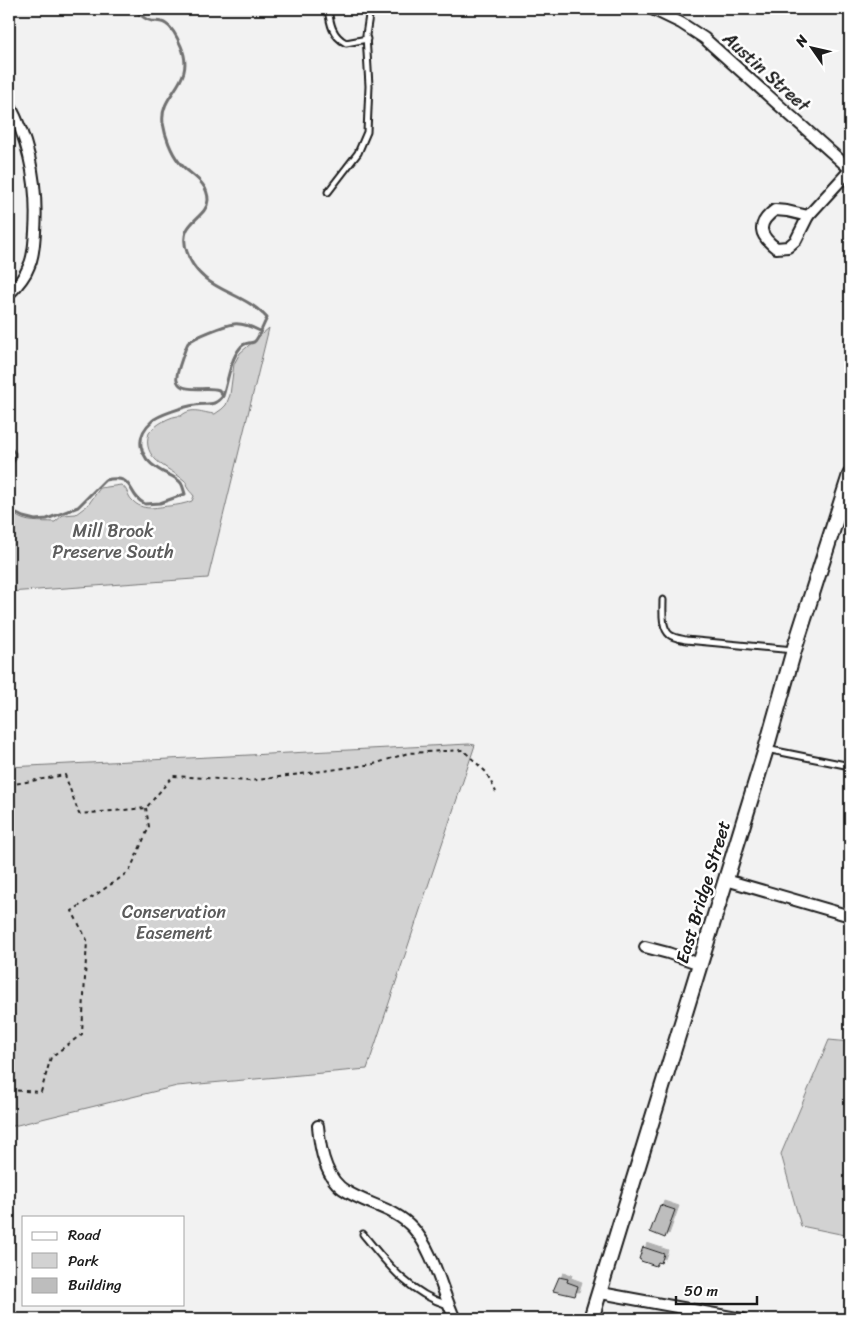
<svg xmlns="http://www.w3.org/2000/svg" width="859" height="1328" font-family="Sriracha,sans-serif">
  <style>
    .green { fill: #d2d2d2; stroke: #777 }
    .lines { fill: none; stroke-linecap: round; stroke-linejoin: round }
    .stream { stroke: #707070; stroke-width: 3 }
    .building { fill: #bdbdbd; stroke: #1c1c1c; filter: url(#shadow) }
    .lane-casing { stroke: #1c1c1c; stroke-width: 9 }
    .street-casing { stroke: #1c1c1c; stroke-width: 14 }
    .secondary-casing { stroke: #1c1c1c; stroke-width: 18 }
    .path { stroke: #1c1c1c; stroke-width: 2; stroke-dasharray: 4 4; stroke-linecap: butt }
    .lane { stroke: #fff; stroke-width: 5 }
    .street { stroke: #fff; stroke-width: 10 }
    .secondary { stroke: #fff; stroke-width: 14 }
    .labels { text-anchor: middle; stroke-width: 5; stroke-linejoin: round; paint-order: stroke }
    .street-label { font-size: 18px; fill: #1c1c1c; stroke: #fff }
    .park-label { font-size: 18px; fill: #5c5c5c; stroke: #fff }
  </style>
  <defs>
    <filter id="shadow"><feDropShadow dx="4" dy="-4" stdDeviation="0" flood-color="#0004"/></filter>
  </defs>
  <rect width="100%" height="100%" fill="#f2f2f2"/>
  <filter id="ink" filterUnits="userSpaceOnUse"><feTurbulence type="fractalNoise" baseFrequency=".02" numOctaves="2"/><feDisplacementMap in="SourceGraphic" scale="10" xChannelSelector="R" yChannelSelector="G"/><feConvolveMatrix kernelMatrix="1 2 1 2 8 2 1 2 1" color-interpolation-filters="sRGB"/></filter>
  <g filter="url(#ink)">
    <!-- green -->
    <g class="green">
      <path d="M269,328l-61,250 -199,14v-76l5,-2c11,10 27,7 41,8l8,-7 13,-1 12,-9 12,-17 21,-3c7,4 6,10 11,15 11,12 23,7 37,6 9,-1 15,-2 23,-5l2,-5c-2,-3 -6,-6 -7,-9 -2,-6 1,-3 -3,-7 -16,-13 -43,-21 -35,-47 6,-8 22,-18 32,-17 11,-10 21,-3 34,-2l7,-5 4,-4 4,-10 4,-31 6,-11z"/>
      <polygon points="469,744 475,745 367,1069 177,1086 9,1127 9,767"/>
      <polygon points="829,1040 850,1042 850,1236 801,1226 781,1154"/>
    </g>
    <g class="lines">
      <!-- stream -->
      <g class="stream">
        <path d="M222,395l-3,-5c-12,-4 -27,2 -38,-4 -3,-2 -5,-6 -4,-10 0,-4 9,-30 11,-33 6,-6 37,-18 46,-19 9,-1 18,3 26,7"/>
        <polyline points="9,447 15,453 15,459 9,468"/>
        <path d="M9,510l14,7 12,3 12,-1 31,-12 27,-27c31,-7 21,15 40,24l15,-1 25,-9c-1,-3 -2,-8 -4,-11 -6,-7 -16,-9 -23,-14 -19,-12 -24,-32 -6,-48 6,-6 34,-15 43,-16 12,-2 20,2 28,-9 5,-15 7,-36 17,-48 4,-6 8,-4 14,-6 4,-2 10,-19 13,-24 -24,-28 -67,-26 -80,-66 -11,-31 20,-32 21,-52 0,-19 -19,-25 -29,-38 -8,-10 -14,-26 -16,-39 -4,-31 34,-39 18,-77 -3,-7 -8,-18 -15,-22 -4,-3 -9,-3 -14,-3 -7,-1 -12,-6 -16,-10"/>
      </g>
    </g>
    <!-- building -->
    <g class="building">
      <polygon points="660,1205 675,1210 665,1238 650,1232"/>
      <polygon points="643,1247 664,1254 661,1263 658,1262 656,1266 641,1261 641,1260 639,1259"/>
      <polygon points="559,1277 568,1279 567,1282 578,1286 575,1296 553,1291"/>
    </g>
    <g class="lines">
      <defs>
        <g id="lane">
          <path d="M328,9c2,14 4,27 18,34l21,-4"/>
          <polyline points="328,192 358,153 367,132 369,86 366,35 370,9"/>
          <path d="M663,600c0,10 -2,28 7,35 4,3 12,4 16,5l108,10"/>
          <polyline points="766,749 850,766"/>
          <path d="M363,1234c25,31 46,59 85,71"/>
        </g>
        <g id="street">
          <polyline points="652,9 681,23 704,38 850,169"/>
          <path d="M9,104c21,39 29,83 26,128 -1,11 -1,24 -6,34 -4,11 -12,20 -20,28"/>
          <path d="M775,210l12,1 21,5 -12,24 -8,7 -12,1c-17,-13 -20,-24 -1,-38z"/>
          <polyline points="808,216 850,170"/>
          <polyline points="726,880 850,916"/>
          <polyline points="645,947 668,953 700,964"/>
          <path d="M318,1126c2,23 7,53 28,65 22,14 49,17 67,37 22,25 28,62 42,91"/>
          <polyline points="601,1293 742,1319"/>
        </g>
        <polyline id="secondary" points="591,1319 766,749 794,650 850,475"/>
      </defs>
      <!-- lane casing -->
      <use href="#lane" class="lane-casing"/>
      <!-- street casing -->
      <use href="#street" class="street-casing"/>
      <!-- secondary casing -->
      <use href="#secondary" class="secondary-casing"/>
      <!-- path -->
      <g class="path">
        <polyline points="9,785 65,775 79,814 146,808 173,776 250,781 374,764 408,753 463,750 486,772 496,792"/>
        <polyline points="9,1090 41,1092 51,1057 82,1034 87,940 72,911 129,872 149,827 146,808"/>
      </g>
      <!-- lane -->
      <use href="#lane" class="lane"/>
      <!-- street -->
      <use href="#street" class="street"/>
      <!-- secondary -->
      <use href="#secondary" class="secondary"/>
    </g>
  </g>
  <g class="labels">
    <!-- street labels -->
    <g class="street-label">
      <text transform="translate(766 72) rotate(42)" y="6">Austin Street</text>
      <text transform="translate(703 892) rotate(-73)" y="6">East Bridge Street</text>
    </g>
    <!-- park labels -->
    <g class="park-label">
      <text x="113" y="537">Mill Brook<tspan x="113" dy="21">Preserve South</tspan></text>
      <text x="174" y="918">Conservation<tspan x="174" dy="21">Easement</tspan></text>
    </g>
  </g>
  <!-- margin -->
  <rect width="859" height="1328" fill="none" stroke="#fff" stroke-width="30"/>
  <rect x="15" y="15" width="829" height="1298" fill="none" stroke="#1c1c1c" stroke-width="2" filter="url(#ink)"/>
  <!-- legend -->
  <rect x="22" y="1216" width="162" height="90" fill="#ffffff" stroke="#a4a4a4"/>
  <rect x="32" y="1232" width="25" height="8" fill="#ffffff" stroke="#a4a4a4"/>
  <text x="68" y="1240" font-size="15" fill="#1c1c1c">Road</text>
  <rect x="32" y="1253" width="25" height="15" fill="#d2d2d2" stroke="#a4a4a4"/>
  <text x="68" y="1266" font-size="15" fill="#1c1c1c">Park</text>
  <rect x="32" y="1278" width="25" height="15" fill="#bdbdbd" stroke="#a4a4a4"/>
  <text x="68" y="1290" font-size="15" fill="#1c1c1c">Building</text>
  <!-- north arrow -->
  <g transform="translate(812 48) rotate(304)" stroke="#ffffff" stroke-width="4" paint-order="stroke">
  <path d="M0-4L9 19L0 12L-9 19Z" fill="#1c1c1c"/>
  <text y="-8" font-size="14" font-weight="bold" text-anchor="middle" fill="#1c1c1c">N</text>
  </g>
  <!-- scale -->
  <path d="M676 1296v8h81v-8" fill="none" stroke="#1c1c1c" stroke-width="2.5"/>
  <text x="684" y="1296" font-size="15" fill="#1c1c1c" stroke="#ffffff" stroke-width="4" paint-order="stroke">50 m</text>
</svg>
